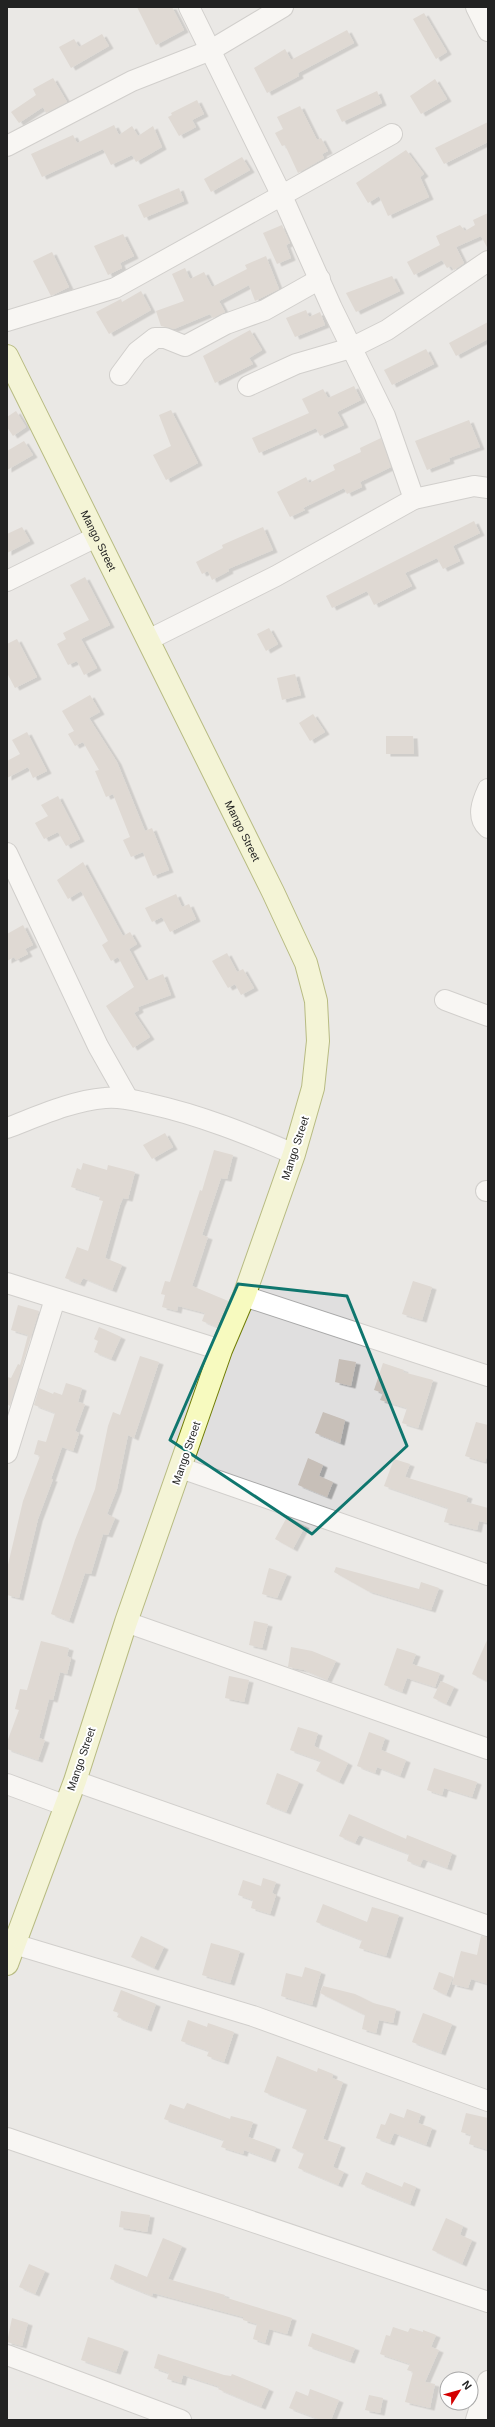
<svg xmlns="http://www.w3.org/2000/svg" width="495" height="2427" font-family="Helvetica,sans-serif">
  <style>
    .residential { fill: #e0dfdf; fill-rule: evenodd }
    .building { fill: #c7bfb8; filter: url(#shadow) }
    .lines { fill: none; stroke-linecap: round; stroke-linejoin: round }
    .street-casing { stroke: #a9a9a9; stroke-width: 22 }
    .secondary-casing { stroke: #707d05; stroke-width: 24 }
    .street { stroke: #fff; stroke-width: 20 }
    .secondary { stroke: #f7fabf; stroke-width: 22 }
    .marked { fill: none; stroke: #0f766e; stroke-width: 3; stroke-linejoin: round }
    .labels { text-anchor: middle; stroke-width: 4; stroke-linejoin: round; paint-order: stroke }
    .street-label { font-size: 11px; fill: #222; stroke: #fff }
  </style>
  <defs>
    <filter id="shadow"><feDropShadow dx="4.5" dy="2.5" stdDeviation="0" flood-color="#0004"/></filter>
  </defs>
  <rect width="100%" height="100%" fill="#f2efe9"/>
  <!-- residential -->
  <path class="residential" d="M7,7h481v2413h-481zM447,2379h24v24h-24z"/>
  <!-- building -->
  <g class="building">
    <polygon points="137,7 172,7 184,30 156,45"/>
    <polygon points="424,13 447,52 436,59 413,19"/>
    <polygon points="347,30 354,43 298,73 299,76 267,93 254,68 285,49 291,60"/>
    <polygon points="102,34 109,46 71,68 59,47 74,39 79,47"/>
    <polygon points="53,78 67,102 46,113 43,107 19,123 11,112 36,95 33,89"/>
    <polygon points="435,79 447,99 421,114 410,96"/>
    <polygon points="377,91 382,103 342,122 336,110"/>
    <polygon points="197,100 204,114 192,120 196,127 179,136 168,117 172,115 171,113"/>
    <polygon points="300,106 317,140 321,138 328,151 322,154 324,158 298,173 285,145 282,146 275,133 283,129 277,117"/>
    <polygon points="488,122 488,142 444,164 435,148"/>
    <polygon points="114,125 119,135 132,126 138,136 153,126 162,147 136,162 132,155 111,165 103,149 42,177 31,154 73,135 77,143"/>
    <polygon points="406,150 424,174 420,177 429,197 388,216 379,196 368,203 356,183"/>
    <polygon points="242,157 250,170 211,192 204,179"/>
    <polygon points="179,188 184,201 144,218 138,205"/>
    <polygon points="488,213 488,249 481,236 456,247 464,263 454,270 451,266 447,268 442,260 414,275 407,262 440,245 436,236 460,225 465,231 475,225 473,220"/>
    <polygon points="282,225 290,243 286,245 291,258 277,264 263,233"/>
    <polygon points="123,234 134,256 120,263 122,268 108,275 94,246"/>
    <polygon points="52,252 69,287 51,296 33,261"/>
    <polygon points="266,256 279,289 255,301 249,285 219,301 225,312 213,318 210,314 174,329 161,326 156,311 184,301 172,274 185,268 190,279 204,272 212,287 247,269 245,265"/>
    <polygon points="392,276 400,291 356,312 346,293"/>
    <polygon points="141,291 151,310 109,334 96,312 121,299 122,302"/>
    <polygon points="306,310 309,317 320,312 325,325 295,337 286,318"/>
    <polygon points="488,322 488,339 456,356 449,343"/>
    <polygon points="250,330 262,350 249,358 253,364 215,383 203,356"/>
    <polygon points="426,349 434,364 392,385 384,370"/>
    <polygon points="354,386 361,400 337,412 344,425 320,436 316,428 259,453 252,438 309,413 302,399 323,389 328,398"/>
    <polygon points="171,410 198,463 166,480 153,455 171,446 159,415"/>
    <polygon points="16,411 26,427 13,436 7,427 7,417"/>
    <polygon points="469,420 480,447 449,458 450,461 427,470 415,441"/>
    <polygon points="381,438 391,467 360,482 362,487 347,494 344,488 303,508 305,510 290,517 277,492 306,477 309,483 335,470 333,465 361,452 360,448"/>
    <polygon points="24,441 33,455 7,470 7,451"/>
    <polygon points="474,521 480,533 453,546 460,561 443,569 437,558 405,573 412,586 374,605 367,591 332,608 326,596"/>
    <polygon points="22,527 30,541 7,553 7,534"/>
    <polygon points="263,527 273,550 228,569 229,571 212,580 208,571 202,574 196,562 223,548 222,545"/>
    <polygon points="85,577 110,625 81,639 97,668 84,675 77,661 68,665 57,644 66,639 63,633 89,620 70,585"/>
    <polygon points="269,628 278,644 266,651 257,634"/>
    <polygon points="17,639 37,677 15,688 7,673 7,644"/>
    <polygon points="295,674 301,695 282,700 277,678"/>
    <polygon points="90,695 100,712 89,718 117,762 145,831 152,828 169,870 153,876 143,852 131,857 123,840 130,837 113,794 106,797 95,771 99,770 83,742 75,746 68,734 74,731 62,711"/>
    <polygon points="313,714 325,732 310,741 299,723"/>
    <polygon points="27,732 47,771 33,778 28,767 7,778 7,761 20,754 12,740"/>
    <polygon points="386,736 413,736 414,754 386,754"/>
    <polygon points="58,796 80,839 66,846 58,832 44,839 35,823 48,816 41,805"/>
    <polygon points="83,862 123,936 130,932 137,944 129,949 146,981 163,974 171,995 138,1007 139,1010 134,1013 150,1037 133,1048 106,1006 134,987 118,957 111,961 102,945 108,941 81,891 68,899 57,880"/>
    <polygon points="176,894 182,907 189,904 196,919 170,932 162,917 152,922 145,908"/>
    <polygon points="23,925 33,945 25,949 28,954 16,960 14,957 7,961 7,934"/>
    <polygon points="227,953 237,972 243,969 254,988 241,995 235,984 228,988 212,961"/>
    <polygon points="165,1133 173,1147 152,1159 143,1145"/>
    <polygon points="214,1150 233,1155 227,1179 221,1178 202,1235 208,1237 192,1286 228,1301 217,1327 202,1321 205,1313 178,1306 177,1311 162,1307 165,1295 161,1294 165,1281 170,1282 200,1190 202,1191"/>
    <polygon points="83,1163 107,1170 108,1165 135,1172 128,1199 123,1198 120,1205 105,1258 122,1265 112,1290 83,1278 80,1284 65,1278 77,1247 88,1251 103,1201 99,1200 100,1196 71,1187 77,1168 81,1170"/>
    <polygon points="413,1281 432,1287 422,1320 402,1314"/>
    <polygon points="18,1305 39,1311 10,1406 7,1404 7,1377 11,1378 18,1364 20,1365 28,1335 11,1330"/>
    <polygon points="99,1327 121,1337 111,1359 94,1352 98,1341 94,1339"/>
    <polygon points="140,1356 159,1362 134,1438 128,1435 117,1489 107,1514 115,1518 108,1535 103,1534 91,1574 85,1573 69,1621 51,1614 75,1540 95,1489 108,1426 113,1412 120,1415"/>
    <polygon points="339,1359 356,1362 351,1386 335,1382"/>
    <polygon points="383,1363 404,1370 403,1372 433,1380 418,1428 402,1423 407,1408 380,1400 383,1393 374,1390"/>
    <polygon points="66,1383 82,1388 78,1402 85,1404 75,1431 79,1433 73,1451 62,1447 51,1479 53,1479 38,1519 19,1598 7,1595 7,1569 23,1501 40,1456 34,1454 38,1440 46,1442 55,1413 34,1405 39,1388 53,1394 54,1392 62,1395"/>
    <polygon points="323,1412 345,1420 340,1443 315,1433"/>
    <polygon points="476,1422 488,1425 488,1452 485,1462 465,1456"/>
    <polygon points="308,1458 323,1465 319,1476 333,1482 327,1497 298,1485"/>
    <polygon points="394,1459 410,1464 405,1477 468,1496 466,1502 488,1508 488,1523 479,1521 477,1530 444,1522 448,1508 384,1486"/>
    <polygon points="287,1517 305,1526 293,1549 275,1539"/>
    <polygon points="336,1567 419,1589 421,1582 439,1588 431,1610 368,1591 334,1572"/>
    <polygon points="269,1568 287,1574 277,1598 262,1594"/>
    <polygon points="254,1621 268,1624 262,1648 249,1645"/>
    <polygon points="488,1638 488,1682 472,1674"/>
    <polygon points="41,1641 69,1648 67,1656 71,1658 67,1674 60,1672 53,1700 49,1699 39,1738 45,1740 38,1760 7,1749 7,1742 19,1710 15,1709 20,1689 27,1690"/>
    <polygon points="291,1647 312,1651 336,1661 327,1680 304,1670 288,1667"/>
    <polygon points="397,1648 416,1654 412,1664 440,1673 435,1687 407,1678 402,1692 384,1685"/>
    <polygon points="229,1676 249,1680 244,1702 225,1698"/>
    <polygon points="441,1681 454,1687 446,1704 433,1698"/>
    <polygon points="298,1727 318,1733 314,1746 348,1763 339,1782 316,1771 321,1761 290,1750"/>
    <polygon points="369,1732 385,1738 381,1750 406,1760 400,1776 377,1767 375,1773 357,1766"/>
    <polygon points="434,1768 477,1782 472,1797 444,1788 442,1795 427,1790"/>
    <polygon points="277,1773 299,1782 286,1812 266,1804"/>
    <polygon points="349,1814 406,1839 407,1835 452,1853 447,1868 423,1859 420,1866 407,1861 409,1854 359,1835 355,1843 339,1836"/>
    <polygon points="263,1878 276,1882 272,1893 276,1895 270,1914 251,1908 253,1900 238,1895 243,1880 261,1886"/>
    <polygon points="323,1904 367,1922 372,1907 399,1915 386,1956 359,1948 362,1940 316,1922"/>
    <polygon points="141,1936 164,1947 154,1968 131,1957"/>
    <polygon points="481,1936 488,1937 488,1984 471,1979 468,1988 452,1984 461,1951 477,1955"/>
    <polygon points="211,1943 240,1951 230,1983 202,1975"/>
    <polygon points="305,1967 321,1972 312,2005 281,1996 286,1973 302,1977"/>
    <polygon points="439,1972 453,1977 446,1995 433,1989"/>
    <polygon points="323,1986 355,1994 373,2003 396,2009 393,2023 379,2020 376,2033 362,2029 365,2015 320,1993"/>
    <polygon points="121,1990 156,2004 147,2029 117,2017 119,2013 113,2011"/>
    <polygon points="423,2013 452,2024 441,2053 412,2042"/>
    <polygon points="188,2020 207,2027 208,2023 234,2032 224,2062 207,2056 209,2051 181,2041"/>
    <polygon points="277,2056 317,2072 318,2068 333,2074 332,2078 343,2082 323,2139 341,2145 333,2167 344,2172 338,2185 298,2168 304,2153 292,2148 307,2109 264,2092"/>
    <polygon points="187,2103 230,2119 231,2116 253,2122 248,2137 276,2147 271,2160 244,2150 243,2154 221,2147 224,2140 164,2119 170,2104 184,2109"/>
    <polygon points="407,2109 421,2114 418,2123 432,2128 426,2145 394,2133 390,2143 376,2138 381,2124 385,2125 390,2113 404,2118"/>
    <polygon points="466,2113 488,2118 488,2150 469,2144 471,2135 461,2132"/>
    <polygon points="366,2172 402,2187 404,2182 416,2187 410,2204 361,2184"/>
    <polygon points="121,2211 150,2215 147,2232 119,2227"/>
    <polygon points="446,2218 463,2226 460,2235 472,2240 462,2264 432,2250"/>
    <polygon points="163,2238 182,2246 168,2279 225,2295 224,2297 292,2318 287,2334 269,2329 265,2343 253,2339 257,2324 243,2320 243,2317 153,2293 152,2296 110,2279 115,2264 147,2277"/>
    <polygon points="29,2264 45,2271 35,2294 19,2287"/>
    <polygon points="12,2318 28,2323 22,2346 7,2342"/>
    <polygon points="393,2327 408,2332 410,2328 423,2332 423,2330 436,2335 431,2347 439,2350 425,2382 435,2384 430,2408 405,2402 413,2372 407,2370 410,2364 380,2354 386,2335 390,2336"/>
    <polygon points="312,2333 355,2348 350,2361 308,2346"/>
    <polygon points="88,2337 124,2349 116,2372 81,2360"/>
    <polygon points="158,2354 224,2375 231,2376 232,2374 269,2389 261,2407 218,2389 220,2387 183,2375 181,2383 167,2379 169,2373 154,2368"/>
    <polygon points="310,2389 339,2400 331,2420 321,2420 289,2408 296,2391 308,2396"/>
    <polygon points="369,2395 383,2398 380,2413 365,2410"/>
  </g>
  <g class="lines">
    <defs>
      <g id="street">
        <polyline points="189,7 282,196 332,308 385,416 414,499"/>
        <polyline points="476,7 488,31"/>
        <polyline points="7,146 132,81 211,50 283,7"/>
        <polyline points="7,321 115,288 392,134"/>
        <polyline points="120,375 137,352 155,338 165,338 185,346 226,324 265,310 320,279"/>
        <polyline points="248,386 296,364 351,348 387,330 488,261"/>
        <polyline points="7,581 96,537"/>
        <polyline points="148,640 276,576 414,499 474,486 488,488"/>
        <path d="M488,789c-6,13 -12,28 0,39"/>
        <polyline points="7,853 98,1046 128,1099"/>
        <polyline points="445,1000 488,1016"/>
        <path d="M7,1128c32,-12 64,-27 98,-30 16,-2 31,3 45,6 50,11 97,30 144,50"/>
        <polyline points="486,1191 488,1191"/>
        <polyline points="7,1283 221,1350"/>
        <polyline points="244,1296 488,1376"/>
        <polyline points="7,1453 55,1299"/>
        <polyline points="181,1468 488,1575"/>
        <polyline points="126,1622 488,1749"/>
        <polyline points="75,1781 488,1926"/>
        <polyline points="7,1784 64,1805"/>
        <polyline points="14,1944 253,2016 488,2101"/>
        <polyline points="7,2138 488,2302"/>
        <polyline points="7,2355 181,2420"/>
        <polyline points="476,2420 488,2381"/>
      </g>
      <g id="secondary">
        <path id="s1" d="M7,356l266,536 33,71 10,38 2,40 -5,47 -19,66 -50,142 -23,54 -95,272 -51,159 -68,183"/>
      </g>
    </defs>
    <!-- street casing -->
    <use href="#street" class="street-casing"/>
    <!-- secondary casing -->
    <use href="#secondary" class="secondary-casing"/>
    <!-- street -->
    <use href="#street" class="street"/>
    <!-- secondary -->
    <use href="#secondary" class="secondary"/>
  </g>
  <!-- marked area -->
  <path d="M0 0H495V2427H0ZM238,1284l109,12 60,150 -95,88 -142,-94z" fill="#f2efe9" fill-opacity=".55" fill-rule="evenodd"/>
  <path class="marked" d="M238,1284l109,12 60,150 -95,88 -142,-94z"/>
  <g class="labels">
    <!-- street labels -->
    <g class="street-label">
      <text dy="4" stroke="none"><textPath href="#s1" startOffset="206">Mango Street</textPath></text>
      <text dy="4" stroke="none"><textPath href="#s1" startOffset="530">Mango Street</textPath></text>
      <text transform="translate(295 1148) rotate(-72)" y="4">Mango Street</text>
      <text transform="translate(186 1453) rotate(-71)" y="4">Mango Street</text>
      <text transform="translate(81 1759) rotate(-71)" y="4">Mango Street</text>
    </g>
  </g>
  <!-- border -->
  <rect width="495" height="2427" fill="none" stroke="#222222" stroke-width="16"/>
  <!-- north arrow -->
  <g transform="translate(459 2391) rotate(53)"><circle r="19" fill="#ffffff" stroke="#a7a7a7"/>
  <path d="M0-3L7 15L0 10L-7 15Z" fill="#d40000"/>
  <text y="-6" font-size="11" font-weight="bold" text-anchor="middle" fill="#222222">N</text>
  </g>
</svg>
